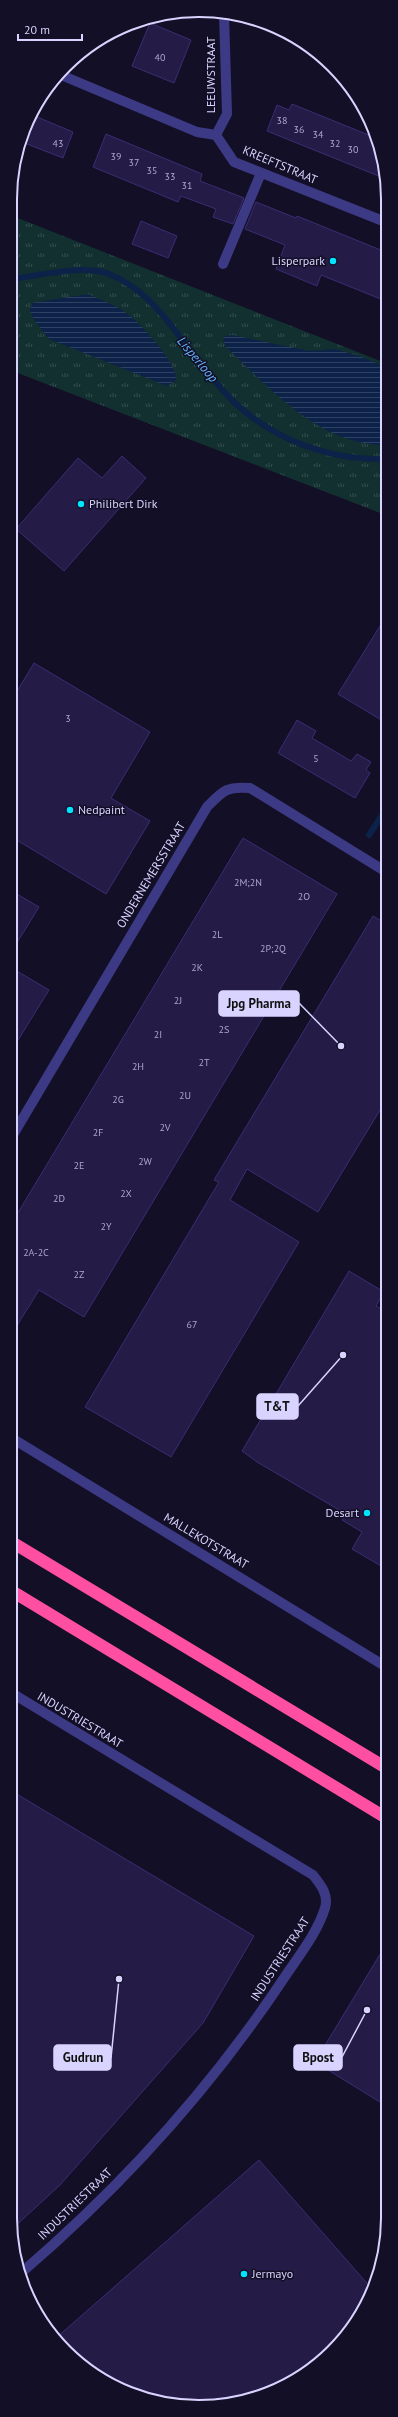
<svg xmlns="http://www.w3.org/2000/svg" width="398" height="2417" font-family="'PT Sans',sans-serif">
  <style>
    .grass { fill: url(#grass-tufts) }
    .forest { fill: url(#forest-crowns) }
    .water { fill: url(#water-rules) }
    .lines { fill: none; stroke-linecap: round; stroke-linejoin: round }
    .stream { stroke: #0c2248; stroke-width: 6 }
    .building { fill: #241b47; stroke: #3b2d73 }
    .minor { stroke: #3d3a85; stroke-width: 10 }
    .highway { stroke: #ff4fa3; stroke-width: 12 }
    .poi-dot { fill: #00e5ff; stroke: #130f26; stroke-width: 1.5 }
    .labels { text-anchor: middle; stroke-width: 3; stroke-linejoin: round; paint-order: stroke }
    .number-label { font-size: 10px; fill: #aca6d1 }
    .street-label { font-size: 12px; fill: #d9d4ff; stroke: #130f26 }
    .poi-label { font-size: 12px; fill: #d9d4ff; stroke: #130f26; text-anchor: start }
    .water-label { font-size: 13px; font-style: italic; fill: #62b6ff; stroke: #130f26 }
    .rim { fill: none; stroke: #d9d4ff; stroke-width: 2 }
    .leader { fill: none; stroke: #d9d4ff; stroke-width: 1.5 }
    .callout-dot { fill: #d9d4ff; stroke: #130f26; stroke-width: 1.5 }
    .callout { fill: #d9d4ff; stroke: #d9d4ff; stroke-width: 1.5 }
    .callout-label { font-size: 13px; text-anchor: middle; font-weight: bold; fill: #111 }
  </style>
  <defs>
    <pattern id="grass-tufts" width="24" height="20" patternUnits="userSpaceOnUse"><rect width="24" height="20" fill="#12302f"/><path d="M3 7l-1-3M5 7V3M7 7l1-3M15 17l-1-3M17 17v-4M19 17l1-3" fill="none" stroke="#344d4e"/></pattern>
    <pattern id="forest-crowns" width="20" height="18" patternUnits="userSpaceOnUse"><rect width="20" height="18" fill="#12302f"/><path d="M2 6a3 3 0 1 1 6 0M12 15a3 3 0 1 1 6 0" fill="none" stroke="#344d4e"/></pattern>
    <pattern id="water-rules" width="6" height="5" patternUnits="userSpaceOnUse"><rect width="6" height="5" fill="#0c2248"/><path d="M0 2.5h6" fill="none" stroke="#2f4163"/></pattern>
  </defs>
  <rect width="100%" height="100%" fill="#130f26"/>
  <!-- grass -->
  <polygon class="grass" points="10,215 388,364 388,516 10,370"/>
  <!-- forest -->
  <polygon class="forest" points="244,19 282,29 305,46 244,22"/>
  <!-- water -->
  <g class="water">
    <path d="M88,294c15,7 29,11 42,22 12,9 49,50 46,64l-9,6 -118,-47 -15,-19 -4,-9 2,-8z"/>
    <path d="M232,335l77,16 26,-2 24,7 29,12v77c-67,1 -116,-54 -161,-97l-4,-6 2,-6z"/>
  </g>
  <g class="lines">
    <!-- stream -->
    <g class="stream">
      <path d="M10,279c29,-3 72,-15 99,-5 34,13 54,41 75,68 16,21 32,43 51,61 41,38 97,58 153,56"/>
      <polyline points="369,835 388,806"/>
    </g>
  </g>
  <!-- building -->
  <g class="building">
    <polygon points="150,23 191,40 174,83 132,66"/>
    <polygon points="292,104 376,138 386,179 267,131 277,105 289,110"/>
    <polygon points="30,114 73,132 63,158 22,142"/>
    <polygon points="106,134 202,174 200,181 244,198 233,224 213,217 216,209 181,196 178,202 93,167"/>
    <polygon points="256,202 296,218 297,216 388,253 388,302 321,275 317,286 276,269 285,245 245,229"/>
    <polygon points="141,221 177,236 168,258 132,244"/>
    <polygon points="122,456 146,478 64,571 16,529 78,458 102,478"/>
    <polygon points="388,613 388,724 338,694"/>
    <polygon points="34,663 150,732 111,798 150,821 106,894 10,836 10,703"/>
    <polygon points="297,720 316,731 312,738 351,761 357,754 371,762 366,770 370,773 355,798 278,753"/>
    <polygon points="243,838 337,894 84,1317 39,1290 10,1337 10,1226"/>
    <polygon points="10,890 39,907 10,954"/>
    <polygon points="373,916 388,925 388,1097 318,1212 247,1169 230,1200 299,1242 171,1457 85,1407 219,1182 214,1180"/>
    <polygon points="10,967 49,990 10,1053"/>
    <polygon points="349,1271 384,1292 376,1306 388,1313 388,1570 352,1549 362,1532 342,1520 346,1514 257,1462 242,1451"/>
    <polygon points="10,1790 254,1936 203,2023 60,2185 12,2229 10,2218"/>
    <polygon points="388,1941 388,2107 315,2062"/>
    <polygon points="259,2160 372,2289 369,2301 324,2360 260,2397 187,2407 116,2388 65,2351 56,2338"/>
  </g>
  <g class="lines">
    <!-- minor -->
    <g class="minor">
      <polyline points="61,75 197,132 216,135 234,162 388,223"/>
      <polyline points="216,135 227,114 224,14"/>
      <polyline points="223,264 261,173"/>
      <path d="M10,1140l197,-333c16,-16 19,-21 43,-19l138,85"/>
      <polyline points="10,1437 388,1668"/>
      <path d="M10,1692l303,183c8,10 16,20 12,33 -8,26 -28,50 -43,73 -72,108 -162,207 -261,292"/>
    </g>
    <!-- highway -->
    <g class="highway">
      <polyline points="10,1541 388,1769"/>
      <polyline points="10,1590 388,1819"/>
    </g>
  </g>
  <!-- markers -->
  <g class="poi-dot">
    <circle cx="333" cy="261" r="4"/>
    <circle cx="81" cy="504" r="4"/>
    <circle cx="70" cy="810" r="4"/>
    <circle cx="367" cy="1513" r="4"/>
    <circle cx="244" cy="2274" r="4"/>
  </g>
  <g class="labels">
    <!-- number labels -->
    <g class="number-label">
      <text x="160" y="61">40</text>
      <text x="282" y="124">38</text>
      <text x="299" y="133">36</text>
      <text x="318" y="138">34</text>
      <text x="58" y="147">43</text>
      <text x="335" y="147">32</text>
      <text x="353" y="153">30</text>
      <text x="116" y="160">39</text>
      <text x="134" y="166">37</text>
      <text x="152" y="174">35</text>
      <text x="170" y="180">33</text>
      <text x="187" y="189">31</text>
      <text x="68" y="722">3</text>
      <text x="316" y="762">5</text>
      <text x="248" y="886">2M;2N</text>
      <text x="304" y="900">2O</text>
      <text x="217" y="938">2L</text>
      <text x="273" y="952">2P;2Q</text>
      <text x="197" y="971">2K</text>
      <text x="178" y="1004">2J</text>
      <text x="224" y="1033">2S</text>
      <text x="158" y="1038">2I</text>
      <text x="204" y="1066">2T</text>
      <text x="138" y="1070">2H</text>
      <text x="185" y="1099">2U</text>
      <text x="118" y="1103">2G</text>
      <text x="165" y="1131">2V</text>
      <text x="98" y="1136">2F</text>
      <text x="145" y="1165">2W</text>
      <text x="79" y="1169">2E</text>
      <text x="126" y="1197">2X</text>
      <text x="59" y="1202">2D</text>
      <text x="106" y="1230">2Y</text>
      <text x="36" y="1256">2A-2C</text>
      <text x="79" y="1278">2Z</text>
      <text x="192" y="1328">67</text>
    </g>
    <!-- street labels -->
    <g class="street-label">
      <text transform="translate(211 75) rotate(-90)" y="4">LEEUWSTRAAT</text>
      <text transform="translate(280 165) rotate(23)" y="4">KREEFTSTRAAT</text>
      <text transform="translate(151 875) rotate(-59)" y="4">ONDERNEMERSSTRAAT</text>
      <text transform="translate(206 1541) rotate(31)" y="4">MALLEKOTSTRAAT</text>
      <text transform="translate(80 1720) rotate(31)" y="4">INDUSTRIESTRAAT</text>
      <text transform="translate(280 1959) rotate(-57)" y="4">INDUSTRIESTRAAT</text>
      <text transform="translate(75 2204) rotate(-44)" y="4">INDUSTRIESTRAAT</text>
    </g>
    <!-- poi labels -->
    <g class="poi-label">
      <text x="325" y="265" text-anchor="end">Lisperpark</text>
      <text x="89" y="508">Philibert Dirk</text>
      <text x="78" y="814">Nedpaint</text>
      <text x="359" y="1517" text-anchor="end">Desart</text>
      <text x="252" y="2278">Jermayo</text>
    </g>
    <!-- water labels -->
    <g class="water-label">
      <text transform="translate(198 359) rotate(50)" y="5">Lisperloop</text>
    </g>
  </g>
  <!-- crop -->
  <path d="M0 0H398V2417H0ZM199 17H199A182 182 0 0 1 381 199V2218A182 182 0 0 1 199 2400H199A182 182 0 0 1 17 2218V199A182 182 0 0 1 199 17Z" fill="#130f26" fill-rule="evenodd"/>
  <path class="rim" d="M199 17H199A182 182 0 0 1 381 199V2218A182 182 0 0 1 199 2400H199A182 182 0 0 1 17 2218V199A182 182 0 0 1 199 17Z"/>
  <!-- callouts -->
  <path class="leader" d="M341 1046L299 1003M343 1355L298 1406M367 2010L342 2057M119 1979L111 2058"/>
  <g class="callout-dot">
    <circle cx="341" cy="1046" r="4"/>
    <circle cx="343" cy="1355" r="4"/>
    <circle cx="367" cy="2010" r="4"/>
    <circle cx="119" cy="1979" r="4"/>
  </g>
  <g class="callout">
    <rect x="219" y="991" width="80" height="25" rx="4"/>
    <rect x="257" y="1394" width="41" height="25" rx="4"/>
    <rect x="294" y="2045" width="48" height="25" rx="4"/>
    <rect x="54" y="2045" width="57" height="25" rx="4"/>
  </g>
  <g class="callout-label">
    <text x="259" y="1008">Jpg Pharma</text>
    <text x="277" y="1411">T&amp;T</text>
    <text x="318" y="2062">Bpost</text>
    <text x="83" y="2062">Gudrun</text>
  </g>
  <!-- scale -->
  <path d="M18 34v6h64v-6" fill="none" stroke="#d9d4ff" stroke-width="2"/>
  <text x="24" y="34" font-size="12" fill="#d9d4ff" stroke="#130f26" stroke-width="3" paint-order="stroke">20 m</text>
</svg>
